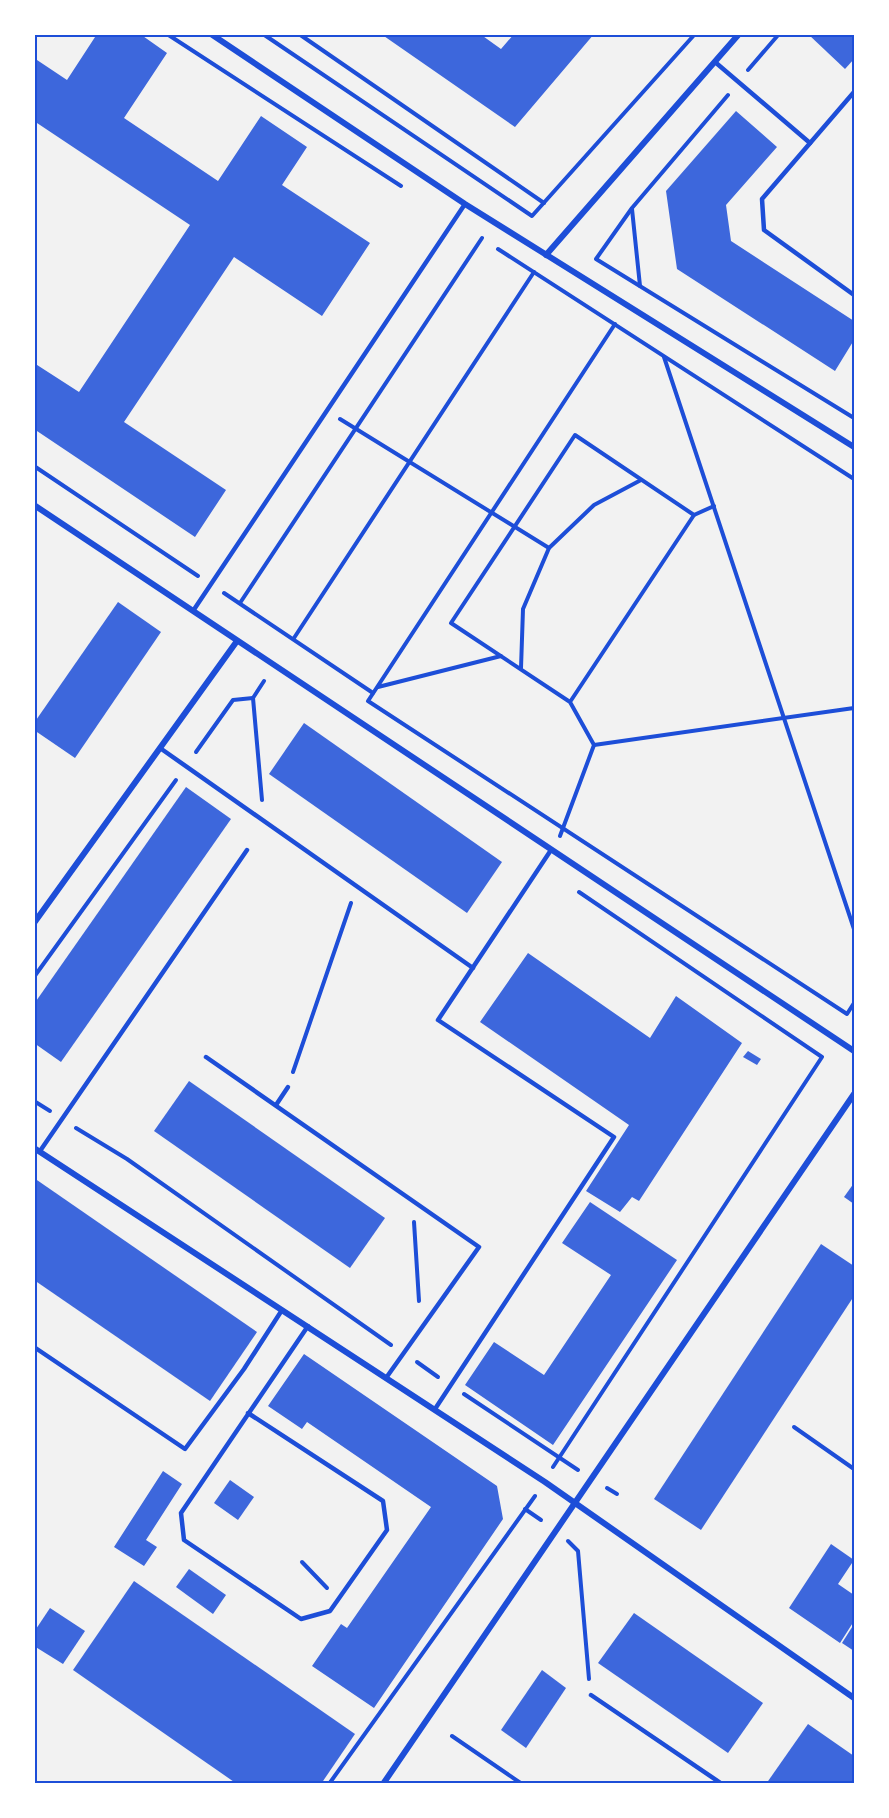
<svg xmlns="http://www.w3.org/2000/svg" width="889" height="1818" font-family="'Nunito Sans',sans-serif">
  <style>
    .building { fill: #3d67dc }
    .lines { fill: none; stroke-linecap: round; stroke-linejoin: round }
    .path { stroke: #1d4ed8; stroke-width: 4 }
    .service { stroke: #1d4ed8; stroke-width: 4.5 }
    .minor { stroke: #1d4ed8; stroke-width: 6 }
    .neatline { fill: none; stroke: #1d4ed8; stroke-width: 2 }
  </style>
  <rect width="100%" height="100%" fill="#f2f2f2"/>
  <!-- building -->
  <g class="building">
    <polygon points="97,34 140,34 167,53 124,118 218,181 261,116 307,147 282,185 370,243 322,316 234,257 124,422 226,490 195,537 34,429 34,363 79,392 190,225 34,121 34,58 67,80"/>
    <polygon points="381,34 480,34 501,49 514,34 594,34 515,127"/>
    <polygon points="808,34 854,34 854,59 845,69"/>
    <polygon points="736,111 777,147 726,205 731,241 854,321 854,340 835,371 677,269 666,191"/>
    <polygon points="118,602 161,632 75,758 34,730 34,723"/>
    <polygon points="304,723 502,862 467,913 269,774"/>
    <polygon points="186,787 231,819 61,1062 34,1043 34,1004"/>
    <polygon points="528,953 650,1038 676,996 742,1043 639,1201 632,1197 620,1212 586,1191 629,1125 480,1022"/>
    <polygon points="748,1051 761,1059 757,1065 743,1057"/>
    <polygon points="189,1081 385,1218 350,1268 154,1131"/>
    <polygon points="34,1178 257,1332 210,1401 34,1280"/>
    <polygon points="854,1183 854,1204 844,1197"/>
    <polygon points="590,1202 677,1260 553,1445 465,1385 494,1342 544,1375 611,1275 562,1243"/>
    <polygon points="821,1244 854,1266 854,1296 701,1530 654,1499"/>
    <polygon points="304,1354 497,1486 503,1519 374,1708 312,1666 341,1624 347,1628 431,1507 307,1422 302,1429 268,1406"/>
    <polygon points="163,1471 182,1484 146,1540 157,1547 144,1566 114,1547"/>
    <polygon points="230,1480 254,1497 238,1520 214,1503"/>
    <polygon points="831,1544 854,1560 838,1584 854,1595 854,1621 840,1643 789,1608"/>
    <polygon points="189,1569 226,1595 213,1614 176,1587"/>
    <polygon points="134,1581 355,1734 321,1784 237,1784 73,1670"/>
    <polygon points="50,1608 85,1631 63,1664 34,1646 34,1632"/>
    <polygon points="634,1613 763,1703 728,1753 598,1663"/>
    <polygon points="854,1624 854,1651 842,1643"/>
    <polygon points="542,1670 566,1688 526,1748 501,1730"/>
    <polygon points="808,1724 854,1756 854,1784 766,1784"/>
  </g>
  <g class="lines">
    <!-- path -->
    <g class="path">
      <polyline points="167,34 401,186"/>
      <polyline points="263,34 532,216 695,34"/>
      <polyline points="299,34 544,203"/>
      <polyline points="748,70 779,34"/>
      <polyline points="728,95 632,208 596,259 854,418"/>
      <polyline points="632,209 640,286"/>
      <polyline points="498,249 854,479"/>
      <polyline points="615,324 368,701 847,1014 854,1003"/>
      <polyline points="664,357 854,929"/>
      <polyline points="340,419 549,548"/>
      <polyline points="34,466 198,576"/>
      <polyline points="694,515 714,506"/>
      <polyline points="224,593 373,693"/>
      <polyline points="240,603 482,238"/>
      <polyline points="294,638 534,272"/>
      <polyline points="521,668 523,609 549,548 594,505 641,480"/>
      <polyline points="378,687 501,656"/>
      <polyline points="594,745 854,708"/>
      <polyline points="196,752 233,700 253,698"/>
      <polyline points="262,800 253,698 264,681"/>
      <polyline points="560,836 594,745 570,702 451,623 575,435 694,515 570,702"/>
      <polyline points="34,977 176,780"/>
      <polyline points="293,1072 351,903"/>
      <polyline points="34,1101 50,1111"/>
      <polyline points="76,1128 127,1159 391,1345"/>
      <polyline points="414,1222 419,1301"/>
      <polyline points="417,1362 438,1377"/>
      <polyline points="464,1394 578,1470"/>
      <polyline points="794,1427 854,1469"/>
      <polyline points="553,1467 822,1057 579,892"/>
      <polyline points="607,1488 617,1494"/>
      <polyline points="525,1509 541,1520"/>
      <polyline points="568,1541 578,1551 589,1679"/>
      <polyline points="302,1562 327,1588"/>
      <polyline points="452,1736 522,1784"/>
      <polyline points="329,1784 535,1496"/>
    </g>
    <!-- service -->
    <g class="service">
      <polyline points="715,62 810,143"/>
      <polyline points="854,92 762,199 764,230 854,295"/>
      <polyline points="193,611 465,204"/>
      <polyline points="160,748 473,968"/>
      <polyline points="206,1057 479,1247 386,1378"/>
      <polyline points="276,1105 288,1087"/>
      <polyline points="40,1151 247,850"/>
      <polyline points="34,1347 185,1449 244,1369 282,1310"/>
      <polyline points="435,1409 614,1137 438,1020 551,850"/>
      <polyline points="248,1413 383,1501 387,1530 330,1611 301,1619 184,1540 181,1513 308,1326"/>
      <polyline points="591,1695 722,1784"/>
    </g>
    <!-- minor -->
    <g class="minor">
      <polyline points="211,34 465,204 854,447"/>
      <polyline points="546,255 739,34"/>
      <polyline points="34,505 854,1051"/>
      <polyline points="34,923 237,641"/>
      <polyline points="34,1148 545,1482 854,1698"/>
      <polyline points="383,1784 854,1094"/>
    </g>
  </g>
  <!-- border -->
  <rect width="889" height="1818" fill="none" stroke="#ffffff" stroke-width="72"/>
  <rect x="36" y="36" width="817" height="1746" class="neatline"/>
</svg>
